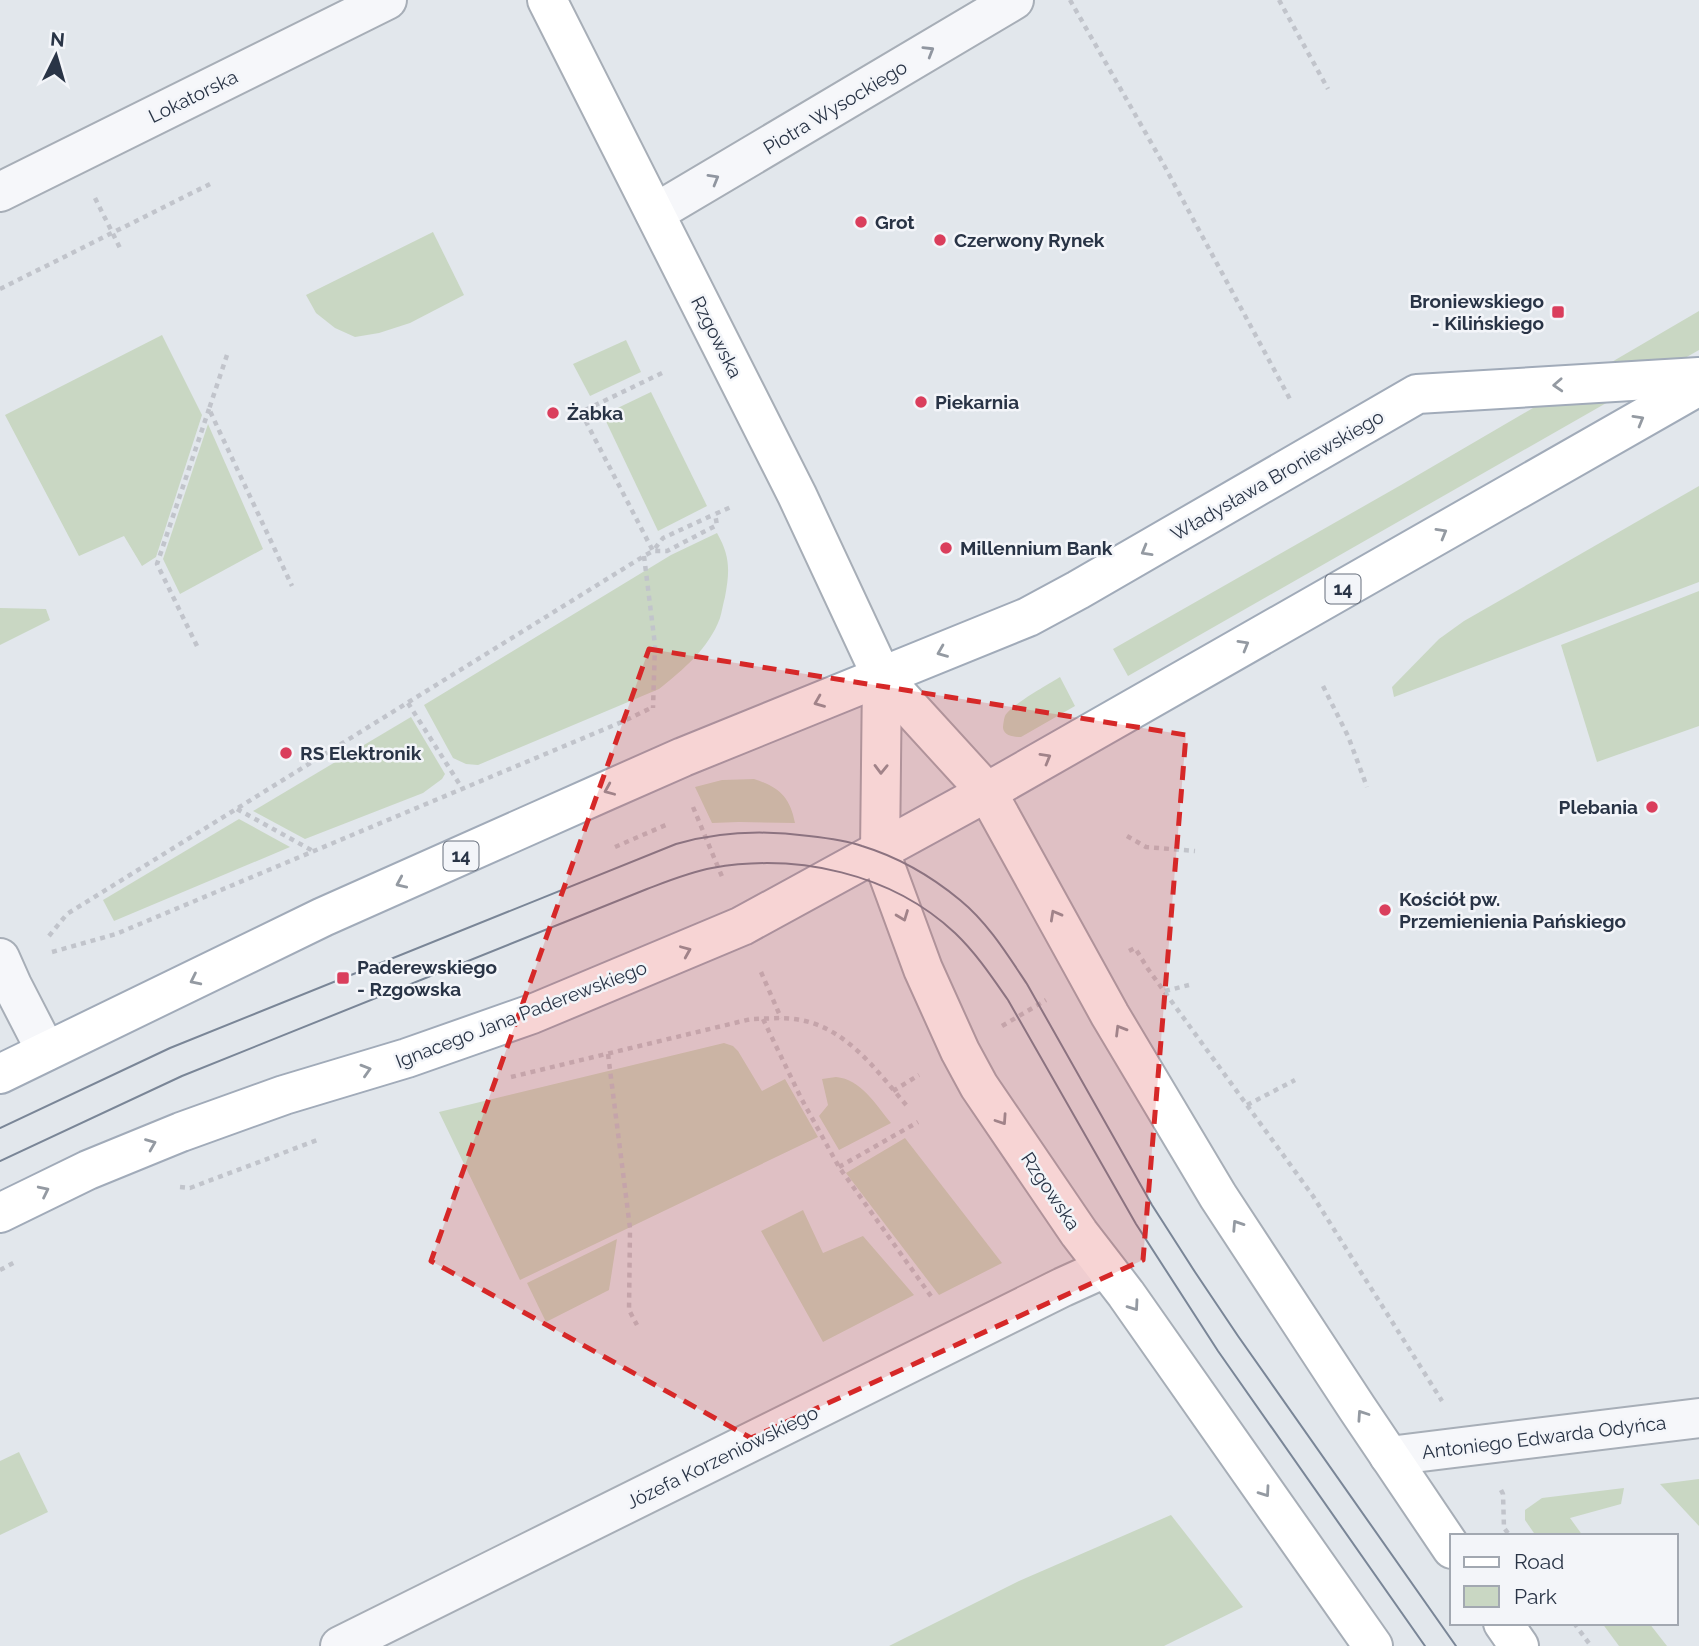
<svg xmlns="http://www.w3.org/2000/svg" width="1699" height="1646" font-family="Raleway,sans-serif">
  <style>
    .green { fill: #c9d7c3 }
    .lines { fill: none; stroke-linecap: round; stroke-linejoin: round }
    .street-casing { stroke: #a7aeb7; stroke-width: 42 }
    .secondary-casing { stroke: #a7aeb7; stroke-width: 42 }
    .primary-casing { stroke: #a1abb9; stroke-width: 42 }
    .path { stroke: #c1c4cb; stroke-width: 4.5; stroke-dasharray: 5 5; stroke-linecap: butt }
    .street { stroke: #f6f7fa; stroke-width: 38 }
    .secondary { stroke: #fff; stroke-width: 38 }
    .primary { stroke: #fff; stroke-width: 38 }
    .tram { stroke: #7a8697; stroke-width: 2 }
    .oneway { stroke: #9096a0 }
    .oneway2 { stroke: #949aa2 }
    .marked { fill: #d62828; fill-opacity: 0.2; stroke: #d62828; stroke-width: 5; stroke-dasharray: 14 9; stroke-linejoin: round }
    .poi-dot { fill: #da3e5c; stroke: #f3f5f9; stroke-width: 2.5 }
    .labels { text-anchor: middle; stroke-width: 5; stroke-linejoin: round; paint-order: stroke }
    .shield { fill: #f3f5f9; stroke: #666e7c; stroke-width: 2 }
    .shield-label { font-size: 18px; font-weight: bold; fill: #293446 }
    .street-label { font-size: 19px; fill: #293446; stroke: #f3f5f9 }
    .poi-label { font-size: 19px; font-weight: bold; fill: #293446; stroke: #f3f5f9; text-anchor: start }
  </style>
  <rect width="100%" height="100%" fill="#e2e7ec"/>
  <!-- green -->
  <g class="green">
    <polygon points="433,232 464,295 410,323 379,333 355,337 335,328 316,313 306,295"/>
    <polygon points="1699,311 1699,350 1128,676 1113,649 1401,485"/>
    <polygon points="162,335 202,415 156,557 142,566 124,536 79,556 5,415"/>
    <polygon points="626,340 641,372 590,396 573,364"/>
    <polygon points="651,392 707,506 658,531 603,415"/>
    <polygon points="208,424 263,549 180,594 163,559"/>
    <polygon points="1699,486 1699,582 1394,697 1392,687 1439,639 1464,621"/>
    <path d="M717,533c13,23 13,37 8,64 -2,7 -3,14 -5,21 -11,30 -37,52 -61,71l-181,76 -12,-1 -13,-6 -29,-53 247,-150z"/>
    <polygon points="1699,591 1699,726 1597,762 1561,645"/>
    <polygon points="0,608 46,609 50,620 0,645"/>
    <path d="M1060,677l15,29 -54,31c-7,0 -17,-1 -18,-9 0,-2 1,-10 2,-12 4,-10 44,-32 55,-39z"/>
    <polygon points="411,717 445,774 442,779 423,793 305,839 253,811"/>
    <path d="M754,779c25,8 36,18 41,44l-56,-1 -27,1 -17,-36 27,-7z"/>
    <polygon points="239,819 290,847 114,921 103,900"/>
    <polygon points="724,1043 733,1046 738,1051 762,1091 785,1079 818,1137 520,1280 439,1112"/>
    <path d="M836,1077c25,2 40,28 55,46l-52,27 -20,-34 9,-11 -6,-26z"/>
    <polygon points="905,1138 1002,1263 939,1295 846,1173"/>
    <polygon points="803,1210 823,1253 863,1236 914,1295 823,1342 761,1231"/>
    <polygon points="617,1239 609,1290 546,1322 527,1283"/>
    <polygon points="19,1452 48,1512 0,1535 0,1461"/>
    <polygon points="1699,1479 1699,1526 1660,1484"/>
    <polygon points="1624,1488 1621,1504 1570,1518 1583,1536 1536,1536 1525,1520 1525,1510 1542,1498"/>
    <polygon points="1171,1515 1243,1607 1164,1646 889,1646 1019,1581"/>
    <polygon points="1602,1623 1649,1623 1667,1646 1619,1646"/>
  </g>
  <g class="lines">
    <defs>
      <g id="street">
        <polyline points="0,192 387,0"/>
        <polyline points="655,213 1014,0"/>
        <polyline points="0,958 12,985 46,1051"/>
        <polyline points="1389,1456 1699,1418"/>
        <polyline points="340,1646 1063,1287 1105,1268"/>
      </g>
      <g id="secondary">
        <polyline points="547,0 797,495 882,677 987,792 1110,1015 1218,1196 1357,1408 1452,1549"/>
        <polyline points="882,677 880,852 923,969 960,1051 979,1086 1079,1233 1126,1294 1373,1646"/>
        <polyline points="1503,1623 1519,1646"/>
      </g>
      <g id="primary">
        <polyline points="0,1074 323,917 606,791 683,757 1028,617 1078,590 1417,394 1699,377"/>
        <polyline points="0,1213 88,1170 181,1132 284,1095 407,1058 532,1014 742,926 987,792 1699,386"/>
      </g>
    </defs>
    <!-- street casing -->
    <use href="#street" class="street-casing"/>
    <!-- secondary casing -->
    <use href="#secondary" class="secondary-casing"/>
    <!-- primary casing -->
    <use href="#primary" class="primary-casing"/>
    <!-- path -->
    <g class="path">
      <polyline points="1070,0 1165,167 1291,401"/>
      <polyline points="1279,0 1328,89"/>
      <polyline points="95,198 120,248"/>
      <polyline points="0,289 210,184"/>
      <polyline points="227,355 209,409 292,586"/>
      <polyline points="662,373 581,412 653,551 663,538 715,514"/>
      <polyline points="644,556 655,645 653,708"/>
      <polyline points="197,646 157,564 209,409"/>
      <polyline points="1323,686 1348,736 1367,787"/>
      <polyline points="408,703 462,788"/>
      <polyline points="693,807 723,879"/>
      <polyline points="237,809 313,851"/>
      <polyline points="1127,836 1146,847 1195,851"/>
      <polyline points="615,847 668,824"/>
      <polyline points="49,936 67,914 644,556 653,551 667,551 717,525 715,514 731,507"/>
      <polyline points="1129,951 1135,948 1148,969 1313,1196 1442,1401"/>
      <polyline points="52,952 116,934 624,721 653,707"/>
      <polyline points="761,972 781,1018"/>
      <polyline points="1165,991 1189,985"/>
      <polyline points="763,1019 801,1098 839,1167 933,1299"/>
      <polyline points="1002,1026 1046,1000"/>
      <polyline points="608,1054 630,1228 629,1310 637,1325"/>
      <path d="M511,1077l240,-58c14,0 29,-2 43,0 51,6 82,51 113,87"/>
      <polyline points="893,1091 919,1075"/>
      <polyline points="1247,1105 1295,1080"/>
      <polyline points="839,1167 918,1122"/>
      <polyline points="180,1187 190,1188 320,1139"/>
      <polyline points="0,1270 17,1261"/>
      <polyline points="1501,1490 1503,1494 1504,1528 1510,1536"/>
      <polyline points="1574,1623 1591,1646"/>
    </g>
    <!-- street -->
    <use href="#street" class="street"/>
    <!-- secondary -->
    <use href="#secondary" class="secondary"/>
    <!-- primary -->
    <use href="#primary" class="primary"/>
    <!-- tram -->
    <g class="tram">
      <path d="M0,1128l170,-80 506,-204c45,-13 88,-14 133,-8 18,2 36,4 53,10 36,11 69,30 98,54 28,23 47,54 67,84l125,221 43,67 43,64 218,310"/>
      <path d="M0,1161l182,-85 465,-187c21,-8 43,-17 65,-21 85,-15 179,5 243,65 21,20 37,44 53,67l128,224 82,127 207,295"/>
    </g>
  </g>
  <!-- one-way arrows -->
  <defs><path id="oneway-chevron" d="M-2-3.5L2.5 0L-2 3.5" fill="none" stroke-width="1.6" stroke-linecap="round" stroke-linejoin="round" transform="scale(1.75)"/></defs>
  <g class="oneway">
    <use href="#oneway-chevron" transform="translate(929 51) rotate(-31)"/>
    <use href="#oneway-chevron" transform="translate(714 179) rotate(-30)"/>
  </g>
  <g class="oneway2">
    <use href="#oneway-chevron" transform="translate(1558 385) rotate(177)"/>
    <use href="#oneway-chevron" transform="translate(1639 420) rotate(-30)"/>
    <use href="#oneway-chevron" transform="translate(1442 533) rotate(-30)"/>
    <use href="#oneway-chevron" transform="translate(1146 551) rotate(150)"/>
    <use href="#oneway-chevron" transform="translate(1244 645) rotate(-30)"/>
    <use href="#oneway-chevron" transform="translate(942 652) rotate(158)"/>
    <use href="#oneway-chevron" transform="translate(819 702) rotate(158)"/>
    <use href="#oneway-chevron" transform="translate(1046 758) rotate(-30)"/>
    <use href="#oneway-chevron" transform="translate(881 769) rotate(91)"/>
    <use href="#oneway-chevron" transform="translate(609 790) rotate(157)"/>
    <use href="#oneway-chevron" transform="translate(401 883) rotate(156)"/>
    <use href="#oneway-chevron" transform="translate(1055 915) rotate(-119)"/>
    <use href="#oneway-chevron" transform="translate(903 916) rotate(69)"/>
    <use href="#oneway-chevron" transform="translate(686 951) rotate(-23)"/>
    <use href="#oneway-chevron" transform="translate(195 980) rotate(154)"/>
    <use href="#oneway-chevron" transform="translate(1120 1030) rotate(-121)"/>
    <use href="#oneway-chevron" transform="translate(366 1070) rotate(-17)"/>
    <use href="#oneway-chevron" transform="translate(1002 1120) rotate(56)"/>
    <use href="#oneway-chevron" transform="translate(151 1144) rotate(-22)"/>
    <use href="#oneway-chevron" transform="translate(44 1191) rotate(-26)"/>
    <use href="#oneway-chevron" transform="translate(1237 1225) rotate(-123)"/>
    <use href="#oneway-chevron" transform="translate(1134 1306) rotate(55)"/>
    <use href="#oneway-chevron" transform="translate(1362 1415) rotate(-124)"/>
    <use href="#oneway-chevron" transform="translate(1265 1492) rotate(55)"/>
  </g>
  <!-- marked area -->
  <path class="marked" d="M649,649l537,86 -43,525 -392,178 -320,-177z"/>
  <!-- markers -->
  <g class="poi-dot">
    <circle cx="861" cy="222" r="7"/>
    <circle cx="940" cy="240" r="7"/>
    <rect x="1551" y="305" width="14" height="14" rx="3.5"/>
    <circle cx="921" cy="402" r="7"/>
    <circle cx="553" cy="413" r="7"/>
    <circle cx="946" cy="548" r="7"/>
    <circle cx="286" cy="753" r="7"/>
    <circle cx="1652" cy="807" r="7"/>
    <circle cx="1385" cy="910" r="7"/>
    <rect x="336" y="971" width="14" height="14" rx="3.5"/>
  </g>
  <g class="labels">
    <!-- shield labels -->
    <g class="shield">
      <rect x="1325.5" y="574.5" width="35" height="29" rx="5"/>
      <rect x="443.5" y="841.5" width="35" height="29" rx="5"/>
    </g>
    <g class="shield-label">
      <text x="1343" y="595">14</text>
      <text x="461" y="862">14</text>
    </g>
    <!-- street labels -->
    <g class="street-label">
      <text transform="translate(193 96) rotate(-26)" y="7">Lokatorska</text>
      <text transform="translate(835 107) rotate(-31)" y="7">Piotra Wysockiego</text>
      <text transform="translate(717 337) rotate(63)" y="7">Rzgowska</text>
      <text transform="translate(1277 475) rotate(-30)" y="7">Władysława Broniewskiego</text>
      <text transform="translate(521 1014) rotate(-21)" y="7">Ignacego Jana Paderewskiego</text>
      <text transform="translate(1051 1191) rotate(56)" y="7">Rzgowska</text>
      <text transform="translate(1544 1437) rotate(-7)" y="7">Antoniego Edwarda Odyńca</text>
      <text transform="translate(722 1457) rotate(-26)" y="7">Józefa Korzeniowskiego</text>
    </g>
    <!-- poi labels -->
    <g class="poi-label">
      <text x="875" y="229">Grot</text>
      <text x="954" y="247">Czerwony Rynek</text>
      <text x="1544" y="308" text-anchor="end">Broniewskiego<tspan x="1544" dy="22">- Kilińskiego</tspan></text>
      <text x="935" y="409">Piekarnia</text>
      <text x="567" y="420">Żabka</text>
      <text x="960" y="555">Millennium Bank</text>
      <text x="300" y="760">RS Elektronik</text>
      <text x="1638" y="814" text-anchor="end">Plebania</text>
      <text x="1399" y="906">Kościół pw.<tspan x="1399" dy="22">Przemienienia Pańskiego</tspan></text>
      <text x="357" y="974">Paderewskiego<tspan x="357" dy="22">- Rzgowska</tspan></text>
    </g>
  </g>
  <!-- legend -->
  <rect x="1450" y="1534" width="228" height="91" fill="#f3f5f9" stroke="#a2a8b1" stroke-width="2"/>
  <rect x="1464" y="1557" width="35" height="10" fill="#ffffff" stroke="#a2a8b1" stroke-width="2"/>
  <text x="1514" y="1569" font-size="21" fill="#293446">Road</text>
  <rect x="1464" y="1586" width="35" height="21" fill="#c9d7c3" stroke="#a2a8b1" stroke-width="2"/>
  <text x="1514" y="1604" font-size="21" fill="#293446">Park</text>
  <!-- north arrow -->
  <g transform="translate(56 56) rotate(5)" stroke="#f3f5f9" stroke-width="5" paint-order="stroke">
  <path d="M0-5L12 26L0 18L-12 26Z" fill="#293446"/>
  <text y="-10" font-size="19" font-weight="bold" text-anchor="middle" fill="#293446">N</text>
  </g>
</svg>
